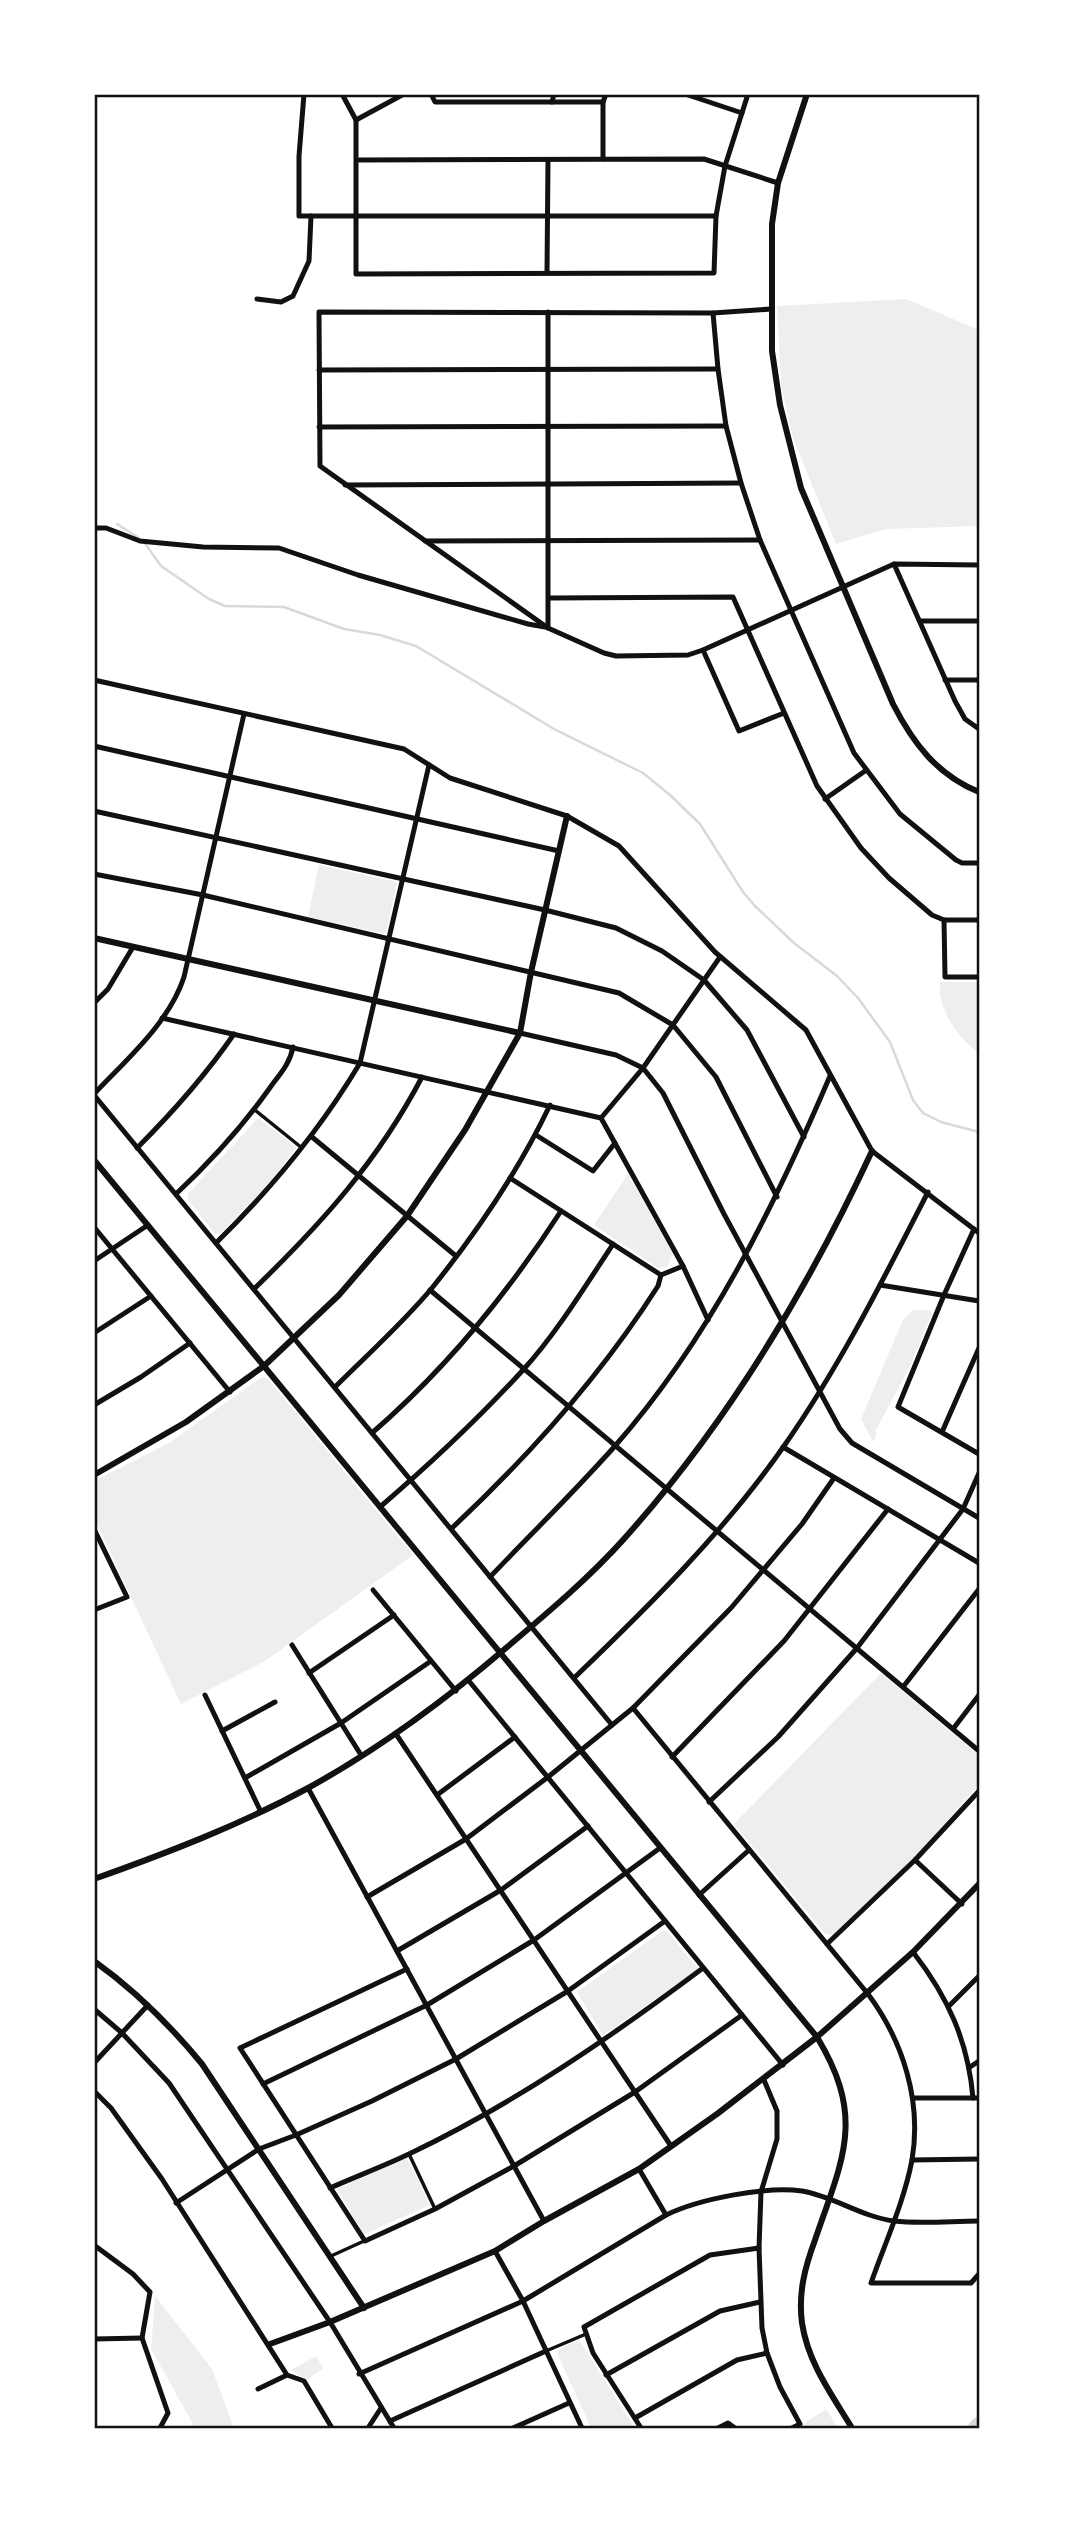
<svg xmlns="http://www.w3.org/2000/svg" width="1074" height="2523" font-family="Poppins,sans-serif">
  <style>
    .green { fill: #eee }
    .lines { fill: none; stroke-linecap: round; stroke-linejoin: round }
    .stream { stroke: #d9d9d9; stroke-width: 2.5 }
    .river { stroke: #d9d9d9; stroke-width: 18 }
    .pedestrian { stroke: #111; stroke-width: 3.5 }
    .minor { stroke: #111; stroke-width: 5 }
    .tertiary { stroke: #111; stroke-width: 6 }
    .neatline { fill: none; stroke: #111; stroke-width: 2.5 }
  </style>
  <rect width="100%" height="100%" fill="#fff"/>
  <!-- green -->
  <g class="green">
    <polygon points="906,299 979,330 979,526 886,529 836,544 793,438 781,385 777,306"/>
    <polygon points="319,865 397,882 386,934 308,917"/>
    <path d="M940,982h39v71c-21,-14 -42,-45 -39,-71z"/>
    <polygon points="258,1118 296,1147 271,1181 221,1233 215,1234 188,1200 188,1194"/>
    <polygon points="628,1174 673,1254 667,1267 658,1268 594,1225"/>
    <polygon points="913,1310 931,1310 932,1314 909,1368 875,1432 877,1434 873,1442 861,1419 903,1320"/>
    <polygon points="262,1377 268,1379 413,1555 265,1661 181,1704 95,1520 94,1481 169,1443"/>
    <polygon points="881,1673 979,1756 979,1785 914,1858 833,1935 825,1934 734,1824"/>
    <polygon points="665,1929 699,1969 603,2035 577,1992"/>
    <polygon points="407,2158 430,2205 364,2234 337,2189"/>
    <polygon points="155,2296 212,2369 234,2428 192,2428 193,2424 151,2349"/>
    <polygon points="579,2340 635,2428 591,2428 556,2351"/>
    <polygon points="316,2356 323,2368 307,2380 291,2370"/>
    <polygon points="826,2409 838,2428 797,2428"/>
  </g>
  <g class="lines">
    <!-- stream -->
    <g class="stream">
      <polyline points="117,524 139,538"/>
      <polyline points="144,542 161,566 209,599 225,606 284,607 344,629 380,635 416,646 554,729 643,773 670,795 700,824 743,892 755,906 794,943 837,976 858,998 890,1042 913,1100 923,1113 941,1122 979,1132"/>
    </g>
    <!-- river -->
    <polyline class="river" points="977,2428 979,2426"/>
    <!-- pedestrian -->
    <g class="pedestrian">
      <polyline points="255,1110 302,1148"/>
      <polyline points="409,2154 435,2209"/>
      <polyline points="331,2256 364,2241"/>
      <polyline points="546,2351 586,2334"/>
    </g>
    <!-- minor -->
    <g class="minor">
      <polyline points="304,94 299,156 299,216 716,216"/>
      <polyline points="342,94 356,120 356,274 714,273 716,216 725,166 748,94"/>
      <polyline points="431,94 435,102 552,102"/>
      <polyline points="554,94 552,102 603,102"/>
      <polyline points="685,94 742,113"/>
      <polyline points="356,120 404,94"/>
      <polyline points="603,159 603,102 606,94"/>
      <polyline points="357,160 704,159 778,183"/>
      <polyline points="547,273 548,160"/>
      <polyline points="257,299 281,302 293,296 309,261 311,216"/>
      <polyline points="771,309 713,313 319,312 320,466 548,628 604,653 616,656 688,655 703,650 894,564 979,565"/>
      <polyline points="548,312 548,628"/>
      <polyline points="713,313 718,369 726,426 741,483 760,540 854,753 900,814 956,860 962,863 979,863"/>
      <polyline points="319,370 718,369"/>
      <polyline points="319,427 726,426"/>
      <polyline points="345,485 741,483"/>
      <polyline points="94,528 106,528 140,541 203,547 279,548 358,575 528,624 545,627"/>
      <polyline points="425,541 760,540"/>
      <polyline points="894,564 955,701 965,719 979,729"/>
      <polyline points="549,598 733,597 817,786 861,848 889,878 932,915 944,920 979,920"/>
      <polyline points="920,621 979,621"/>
      <polyline points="703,650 739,731 784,713"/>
      <polyline points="94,680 404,749 450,778 567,816 619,846 715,952 806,1030 872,1151 979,1233"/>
      <polyline points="945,680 979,680"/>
      <polyline points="94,746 559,851"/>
      <polyline points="825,799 865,771"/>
      <polyline points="94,811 545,910 616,928 662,951 704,980 747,1030 804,1137"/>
      <polyline points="94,874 203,895 619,993 673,1025 716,1077 777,1197"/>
      <polyline points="944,920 945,977 979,977"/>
      <polyline points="94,1003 108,989 133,947"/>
      <polyline points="162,1018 601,1118 683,1266 708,1320"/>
      <polyline points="520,1033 616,1055 643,1068 663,1093 724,1214 840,1429 852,1443 979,1518"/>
      <path d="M94,1094c33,-35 75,-71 90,-117l60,-263"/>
      <polyline points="94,1095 612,1725"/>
      <polyline points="601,1118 643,1068 720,957"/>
      <polyline points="536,1135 593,1171 615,1143"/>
      <polyline points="312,1137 456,1256"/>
      <path d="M137,1148c36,-36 68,-72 97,-114"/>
      <polyline points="510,1178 661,1275"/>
      <path d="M176,1194c34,-32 66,-67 93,-105 10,-14 21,-25 24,-42"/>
      <polyline points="94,1227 230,1392"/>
      <polyline points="974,1229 944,1295 898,1407 979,1454"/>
      <path d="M216,1243c56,-55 104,-113 144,-180l69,-298"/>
      <polyline points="94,1261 148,1225"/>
      <polyline points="880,1285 979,1301"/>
      <path d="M254,1289c68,-66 124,-128 168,-212"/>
      <polyline points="430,1290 979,1751"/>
      <polyline points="94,1333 151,1296"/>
      <path d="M335,1387c32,-32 68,-64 97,-99 45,-56 87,-118 118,-183"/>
      <polyline points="94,1405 141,1377 190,1343"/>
      <polyline points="942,1432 979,1348"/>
      <path d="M372,1433c75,-65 136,-140 189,-222"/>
      <polyline points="783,1447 979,1563"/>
      <path d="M380,1507c49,-42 99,-89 143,-137 33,-36 63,-85 90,-126"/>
      <path d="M452,1528c78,-73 148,-151 206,-242l3,-11 22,-9"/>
      <polyline points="94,1529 127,1597 94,1610"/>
      <path d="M490,1577c42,-44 85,-86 125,-131 95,-108 159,-239 215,-370"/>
      <polyline points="373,1590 456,1691"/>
      <polyline points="292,1645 361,1755"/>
      <polyline points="309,1673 394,1615"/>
      <path d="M574,1678c75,-72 150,-146 210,-232 56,-80 100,-168 144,-254"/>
      <polyline points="469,1681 783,2065"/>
      <polyline points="903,1687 979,1589"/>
      <polyline points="205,1695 260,1810"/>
      <path d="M633,1708l235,286c35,47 54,107 44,166 -8,42 -27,83 -41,123h100l8,-9"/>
      <polyline points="953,1729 979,1695"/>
      <polyline points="222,1731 275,1702"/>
      <polyline points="396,1734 671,2146"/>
      <polyline points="672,1757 784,1641 888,1509"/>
      <polyline points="245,1778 341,1723 431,1661"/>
      <polyline points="308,1788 544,2221"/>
      <polyline points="437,1795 515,1737"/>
      <polyline points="709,1802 778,1737 857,1648 963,1509 979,1473"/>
      <polyline points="915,1860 962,1904"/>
      <polyline points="699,1895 749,1850"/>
      <polyline points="367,1897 466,1839 548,1777 633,1708 731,1608 802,1524 834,1478"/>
      <polyline points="827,1944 915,1860 979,1791"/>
      <polyline points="397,1951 501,1890 588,1826"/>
      <path d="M913,1952c35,45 55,89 60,146"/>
      <polyline points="407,1969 240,2048 365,2241 435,2209 514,2166 635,2092 742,2015"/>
      <polyline points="949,2006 979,1976"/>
      <polyline points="94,2009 122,2033 169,2083 330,2322 394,2428"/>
      <polyline points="94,2063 148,2005"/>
      <polyline points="970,2067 979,2061"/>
      <polyline points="764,2080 777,2111 777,2139 761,2192 759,2248 762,2328 767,2353 780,2387 800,2424 792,2428"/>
      <polyline points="263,2084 427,2005 534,1940 660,1848"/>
      <polyline points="94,2091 111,2108 162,2179 287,2375 304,2381 332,2428"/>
      <polyline points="913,2098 979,2098"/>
      <polyline points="912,2160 979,2159"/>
      <polyline points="639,2169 666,2215"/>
      <path d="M330,2188c27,-12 54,-22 79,-34 105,-50 202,-117 294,-186"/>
      <polyline points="176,2203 259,2149 296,2135 372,2101 456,2059 568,1991 665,1921"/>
      <polyline points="94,2245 133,2274 150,2292 142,2338 168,2413 160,2428"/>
      <polyline points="495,2251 523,2301 582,2428"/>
      <polyline points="94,2339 142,2338"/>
      <path d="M359,2374l164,-73 143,-86c33,-16 99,-29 136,-24 31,5 60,26 92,30 27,3 58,0 85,0"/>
      <polyline points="606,2375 720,2311 760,2302"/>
      <polyline points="258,2389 287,2375"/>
      <polyline points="635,2418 737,2360 767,2353"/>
      <polyline points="390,2421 546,2351"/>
      <polyline points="368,2428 381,2408"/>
      <polyline points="513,2428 569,2403"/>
      <polyline points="641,2428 593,2353 584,2327 710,2255 759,2248"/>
      <polyline points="718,2428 728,2423 735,2428"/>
    </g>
    <!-- tertiary -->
    <g class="tertiary">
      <path d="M807,94l-29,89 -6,41v127l8,54 21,83 92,216c20,39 44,71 86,88"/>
      <path d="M94,938c142,32 284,63 426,95"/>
      <path d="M94,1160l723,877c49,81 26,121 -2,203 -10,27 -17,53 -13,83 6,40 30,72 50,105"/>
      <polyline points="94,1475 186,1422 264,1366 339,1295 407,1216 465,1130 520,1033 531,972 567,816"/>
      <path d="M94,1879c73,-26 146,-54 214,-91 71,-39 136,-87 198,-140 40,-34 82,-69 117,-108 104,-116 184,-249 249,-389"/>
      <path d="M94,1961c42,30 76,64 108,103l162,244"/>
      <polyline points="270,2344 330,2322 495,2251 544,2221 639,2169 717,2114 817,2037 913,1952 979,1884"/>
    </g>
  </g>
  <!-- border -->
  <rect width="1074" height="2523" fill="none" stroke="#ffffff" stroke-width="192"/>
  <rect x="96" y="96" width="882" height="2331" class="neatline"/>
</svg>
